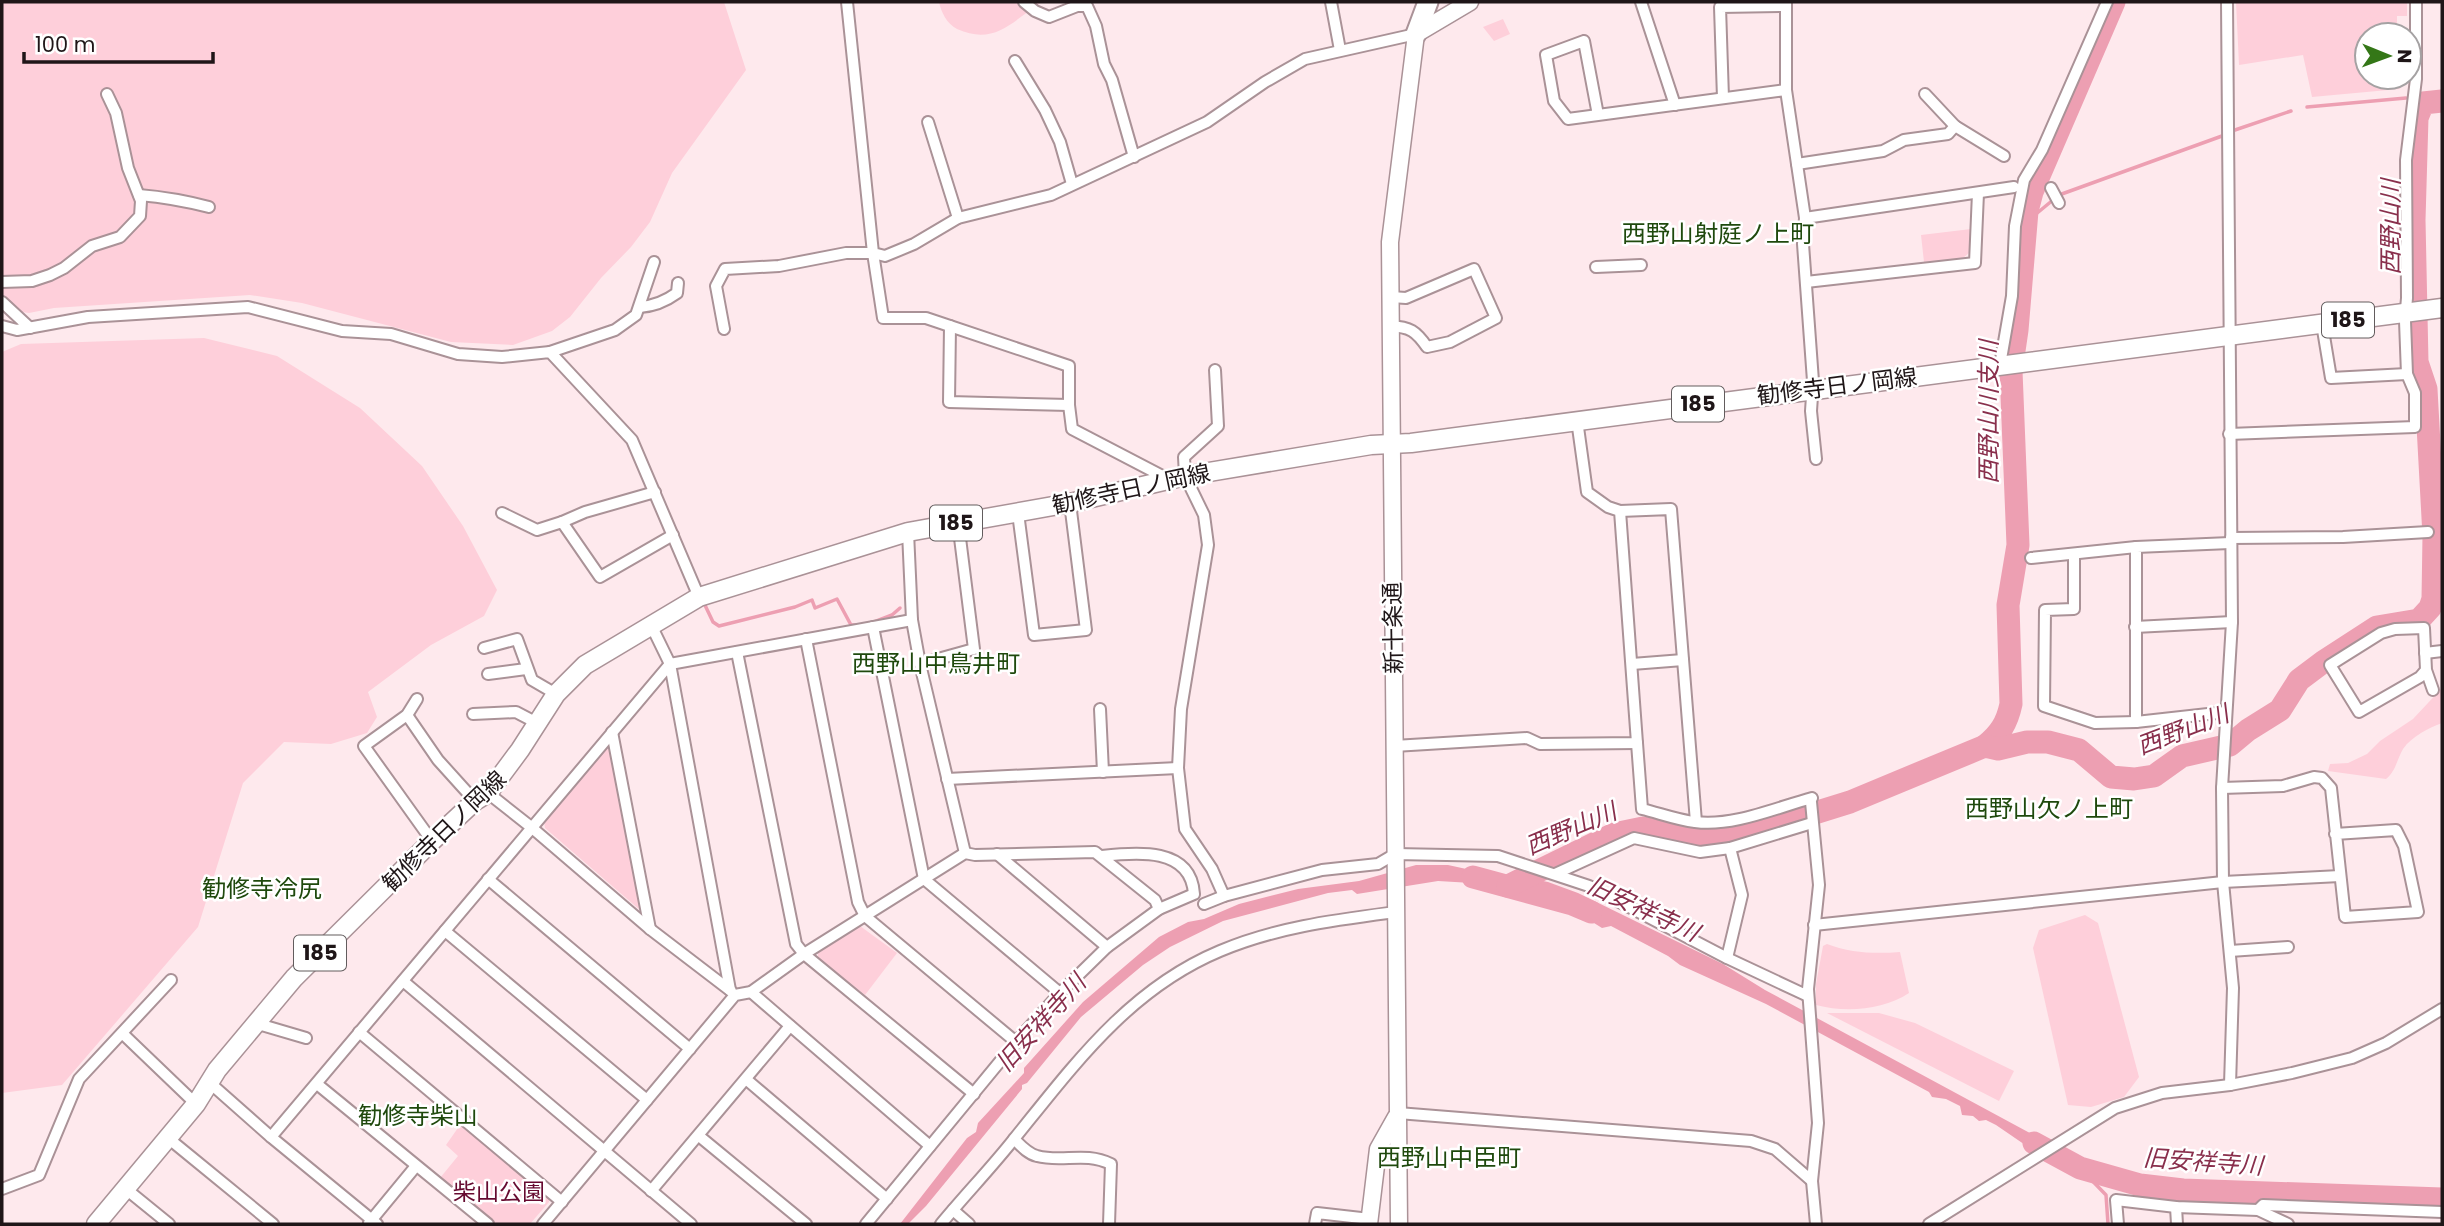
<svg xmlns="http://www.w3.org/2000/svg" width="2444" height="1226" font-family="Poppins,'Noto Sans JP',sans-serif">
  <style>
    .green { fill: #fecfda }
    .water { fill: #ed9fb2 }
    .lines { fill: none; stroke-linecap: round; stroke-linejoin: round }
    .stream { stroke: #ed9fb2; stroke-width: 3.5 }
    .river { stroke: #ed9fb2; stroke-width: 23 }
    .street-casing { stroke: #aa9297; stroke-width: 14 }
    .secondary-casing { stroke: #aa9297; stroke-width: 19 }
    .primary-casing { stroke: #aa9297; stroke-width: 21 }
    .highway-casing { stroke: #aa9297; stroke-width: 23 }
    .street { stroke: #fff; stroke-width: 10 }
    .secondary { stroke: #fff; stroke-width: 16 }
    .primary { stroke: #fff; stroke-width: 18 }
    .highway { stroke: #fff; stroke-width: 19 }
    .labels { text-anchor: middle; stroke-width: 5; stroke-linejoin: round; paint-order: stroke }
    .shield { fill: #fff; stroke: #625c5d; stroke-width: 2 }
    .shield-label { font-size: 21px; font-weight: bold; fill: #1f1618 }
    .street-label { font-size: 23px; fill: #1f1618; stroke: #fff }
    .park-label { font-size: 23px; fill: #660a30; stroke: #fff }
    .water-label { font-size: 24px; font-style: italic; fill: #892f4c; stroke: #fff }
    .neighbourhood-label { font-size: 24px; fill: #1f490d; stroke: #fff }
  </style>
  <rect width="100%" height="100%" fill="#fee9ed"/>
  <!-- green -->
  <g class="green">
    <polygon points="2,2 724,2 746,70 672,173 650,222 631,247 601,278 570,317 552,331 513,345 451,342 302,303 250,295 54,308 29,313 2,309"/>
    <path d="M939,2h103c-30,19 -47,44 -85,27 -10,-5 -16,-17 -18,-27z"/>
    <polygon points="2236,2 2407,2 2407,16 2397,16 2397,35 2367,35 2367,77 2404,78 2404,85 2399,89 2312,97 2303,55 2239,65"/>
    <polygon points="1503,19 1510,34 1494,41 1483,27"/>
    <polygon points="1971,229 1970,252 1962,259 1924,262 1921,235"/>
    <polygon points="204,338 277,356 360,408 422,466 463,526 497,590 484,616 431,645 368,692 377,717 367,733 331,744 284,742 243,783 198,927 62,1085 2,1093 2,352 21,344"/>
    <path d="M2442,688v35c-13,5 -30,13 -39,26 -6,10 -7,22 -17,30l-58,-8 2,-7 18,-1 19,-9 13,-13 33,-22z"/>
    <polygon points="608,746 611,747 641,897 640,910 545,828 544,821"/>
    <polygon points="2085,915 2098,923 2139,1077 2124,1097 2091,1107 2068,1105 2033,948 2039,930"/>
    <polygon points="860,926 897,953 865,995 818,958 818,952"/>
    <path d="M1827,944c24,9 47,10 73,8l9,41c-26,17 -63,20 -93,12v-21l7,-38z"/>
    <polygon points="1827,1013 1879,1013 1915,1023 2014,1071 1999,1101"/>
    <polygon points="460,1125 549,1198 549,1202 530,1224 494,1224 440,1178 458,1156 446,1145"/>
  </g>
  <!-- water -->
  <polygon class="water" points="1416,865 1448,865 1494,875 1514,875 1548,882 1578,893 1723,964 1765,990 2067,1153 2053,1164 1996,1125 1986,1120 1979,1121 1973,1116 1962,1115 1960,1106 1946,1099 1932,1097 1929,1092 1766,1004 1680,965 1668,956 1611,926 1602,928 1586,918 1585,910 1522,886 1438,881 1357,894 1352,890 1328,893 1223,921 1170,947 1143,965 1081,1017 1027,1083 1022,1085 1022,1089 926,1206 908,1224 900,1224 967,1138 976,1132 978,1123 1024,1073 1024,1068 1083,1002 1159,937 1188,922 1204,919 1239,904 1298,889 1359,881"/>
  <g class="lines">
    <!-- stream -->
    <g class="stream">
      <polyline points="2419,102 2423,103"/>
      <polyline points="2307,107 2406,98"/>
      <polyline points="2232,131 2291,111"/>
      <polyline points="2025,232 2036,214 2059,195 2222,136"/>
      <polyline points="703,601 713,622 719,626 795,607 812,600 815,608 837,599 851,625 857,625"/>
      <polyline points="874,622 892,615 900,608"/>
      <polyline points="2080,1168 2106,1195 2108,1224"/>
    </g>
    <!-- river -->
    <g class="river">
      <path d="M1985,746c15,-12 22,-23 26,-42l-3,-99 10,-60 -7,-174 6,-41 10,-119 5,-19 82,-190"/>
      <polyline points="1473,877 1572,904 1591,912"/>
      <polyline points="1508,886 1614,834 1643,828 1688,839 1734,838 1850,802 1985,746 1998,749 2027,742 2048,742 2079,750 2111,777 2134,779 2154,776 2182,756 2230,745 2248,730 2280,710 2299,680 2323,662 2377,627 2419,620 2430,608 2433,599 2434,536 2426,389 2417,362 2414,220 2417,118 2423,103 2442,101"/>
      <polyline points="2034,1143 2080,1168 2140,1185 2183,1190 2442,1199"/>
    </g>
    <defs>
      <g id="street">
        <polyline points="847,2 873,253 885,256 914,244 958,218 1051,195 1207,122 1265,82 1305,59 1416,34"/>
        <polyline points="1024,2 1035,11 1049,17 1077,6 1087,6 1096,26 1104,64 1112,80 1134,157"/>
        <polyline points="1331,2 1340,50"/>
        <polyline points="1641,2 1675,105"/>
        <polyline points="1786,2 1786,90 1805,218 1803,244 1813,381 1811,411 1816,459"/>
        <polyline points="2227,2 2232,622 2222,788 2223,882 2233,988 2230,1085"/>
        <polyline points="1015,61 1045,110 1060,142 1072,184"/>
        <polyline points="1723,98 1720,7 1786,6"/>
        <polyline points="1598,115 1584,41 1546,55 1554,101 1568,119 1786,90"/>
        <polyline points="928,122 958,218"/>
        <polyline points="1955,126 2004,156"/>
        <polyline points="1797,164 1883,151 1904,140 1948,134 1955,126 1925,94"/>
        <polyline points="2051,188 2059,203"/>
        <path d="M139,195c24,2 47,6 70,12"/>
        <polyline points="1805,218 2014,187"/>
        <polyline points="1596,267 1641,265"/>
        <polyline points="2,282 32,281 50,275 64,268 92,246 120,237 140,216 141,201 128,168 116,113 107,94"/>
        <polyline points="1806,282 1975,263 1978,193"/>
        <polyline points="2,302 30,328"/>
        <path d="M640,307c15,-1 26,-6 37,-14l1,-10"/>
        <polyline points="2322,324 2331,378 2407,374"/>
        <polyline points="2,326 17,330 88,317 248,307 342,331 391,334 458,354 502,357 550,352 632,440 699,597"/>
        <polyline points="950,326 949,402 1069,405"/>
        <path d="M1390,326c20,1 26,5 37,21l23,-5 46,-24 -22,-49 -68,29 -15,-1"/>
        <polyline points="724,329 716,286 725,269 779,266 846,253 873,253 883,318 926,318 1069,366 1069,405 1072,429 1168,479"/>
        <polyline points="550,352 615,330 636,315 654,262"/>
        <polyline points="2000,365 2012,296 2015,226 2024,180 2042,150 2107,2"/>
        <polyline points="1215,370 1218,426 1184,457 1185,476 1204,515 1208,545 1181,709 1178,768 1185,829 1212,869 1224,896"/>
        <polyline points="2229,434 2415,427 2415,393 2407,374 2405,321 2407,298 2406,160 2416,79 2416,2"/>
        <polyline points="1620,511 1671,509 1696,822"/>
        <polyline points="502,513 537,530 562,522 600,577 673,535"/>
        <polyline points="1018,513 1034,635 1086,630 1070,503"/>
        <polyline points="562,522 585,512 655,492"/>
        <polyline points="908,532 912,620 920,664 965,853"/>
        <polyline points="2231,538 2343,537 2428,532"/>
        <polyline points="2074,554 2074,609 2045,610 2044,706 2095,723 2136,722"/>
        <polyline points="2031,558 2136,547"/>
        <polyline points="651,625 670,664 730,990"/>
        <polyline points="873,627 924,879 1060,993"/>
        <polyline points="2135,627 2232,622"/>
        <polyline points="806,639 858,902 865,916 1016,1042"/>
        <polyline points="484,648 517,639 532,680 556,694"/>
        <polyline points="737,652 796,944 804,954 974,1094"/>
        <polyline points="2425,653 2442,651"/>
        <polyline points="920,664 974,649 958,522"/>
        <polyline points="1632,664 1683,660"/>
        <polyline points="2426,670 2420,677 2359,712 2330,665 2381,633 2395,629 2424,628 2426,670 2433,690"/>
        <polyline points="488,674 526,669"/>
        <polyline points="417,699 407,715 364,746 432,841"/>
        <polyline points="1100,709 1103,772"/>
        <polyline points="2226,712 2136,722 2136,547 2230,543"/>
        <polyline points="473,714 516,712 537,723"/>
        <polyline points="407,715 438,760 475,801"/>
        <polyline points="612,732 650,929"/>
        <path d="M1637,743l5,66c17,4 35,11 53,13 38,5 80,-14 117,-24"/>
        <polyline points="1394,746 1527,738 1540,744 1637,743 1620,511 1608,507 1587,492 1577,420"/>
        <polyline points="947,779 1178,768"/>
        <polyline points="2222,788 2283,786 2314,777 2322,778 2331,788 2345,917 2418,912 2404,846 2396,830 2335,834"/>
        <polyline points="488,793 531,827 650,929 731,991"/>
        <polyline points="1811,802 1819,885 1808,989 1818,1123 1812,1181 1816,1224"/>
        <polyline points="997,854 1107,947"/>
        <polyline points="1555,874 1634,838 1700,852 1730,848 1812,823"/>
        <polyline points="488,879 690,1049"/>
        <polyline points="1204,904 1224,896 1322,870 1378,864 1395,854 1498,856 1589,886 1727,958 1808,996"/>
        <polyline points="1814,925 2223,882 2340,876"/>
        <polyline points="445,931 647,1100"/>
        <polyline points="2230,951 2288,947"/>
        <polyline points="1727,958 1742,895 1730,848"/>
        <polyline points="403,981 691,1224"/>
        <polyline points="751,992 930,1146"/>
        <polyline points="255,1023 306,1038"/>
        <polyline points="359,1032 562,1202"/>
        <polyline points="123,1034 196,1104"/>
        <polyline points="747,1080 887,1199"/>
        <polyline points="210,1083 271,1137 377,1224"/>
        <polyline points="317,1084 488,1224"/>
        <polyline points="1398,1113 1751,1141 1775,1149 1812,1181"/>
        <polyline points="699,1136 806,1224"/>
        <polyline points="271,1137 670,664 912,620"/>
        <polyline points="168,1138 273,1224"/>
        <path d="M1014,1139c7,7 14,15 23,17 26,7 47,-5 74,8l-2,60"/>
        <polyline points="2,1189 39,1175 79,1079 171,980"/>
        <polyline points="126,1189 169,1224"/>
        <polyline points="651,1191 790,1026"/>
        <polyline points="2176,1207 2177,1224"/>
        <polyline points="953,1210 969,1224"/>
        <polyline points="2258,1210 2263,1205 2442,1212"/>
        <polyline points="369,1223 416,1166"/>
        <polyline points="543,1224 735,995 751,992 804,954 965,853 975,855 1095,852 1155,900 1159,909"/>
        <path d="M866,1224l150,-182 44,-49 47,-46 52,-38 35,-15c-3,-47 -57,-42 -92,-38"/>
        <path d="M941,1224c24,-29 50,-56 73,-85 60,-74 115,-150 206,-188 57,-24 115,-31 176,-39"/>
        <polyline points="1315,1224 1317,1213 1370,1219"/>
        <polyline points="1929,1224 2115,1108 2162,1093 2230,1085 2292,1073 2352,1058 2386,1043 2442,1009"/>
        <polyline points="2118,1224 2116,1200 2176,1207 2258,1210 2288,1224"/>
      </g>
      <g id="secondary">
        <polyline points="1369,1224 1378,1149 1396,1117"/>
        <polyline points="1399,1224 1390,242 1416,34 1470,2"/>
      </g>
      <polyline id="primary" points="96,1224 196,1104 217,1070 294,978 432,841 475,801 488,793 520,750 556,694 585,665 699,597 908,532 1070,503 1185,476 1371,445 1411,443 2442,308"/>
      <polyline id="highway" points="1416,34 1428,2"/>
    </defs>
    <!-- street casing -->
    <use href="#street" class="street-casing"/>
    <!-- secondary casing -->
    <use href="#secondary" class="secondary-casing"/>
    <!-- primary casing -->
    <use href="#primary" class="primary-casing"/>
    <!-- highway casing -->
    <use href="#highway" class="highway-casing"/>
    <!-- street -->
    <use href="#street" class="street"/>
    <!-- secondary -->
    <use href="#secondary" class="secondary"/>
    <!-- primary -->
    <use href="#primary" class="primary"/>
    <!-- highway -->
    <use href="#highway" class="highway"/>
  </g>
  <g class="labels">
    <!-- shield labels -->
    <g class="shield">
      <rect x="2322" y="302.5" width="52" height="35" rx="5"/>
      <rect x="1672" y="386.5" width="52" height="35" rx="5"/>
      <rect x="930" y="505.5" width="52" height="35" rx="5"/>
      <rect x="294" y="935.5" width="52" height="35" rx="5"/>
    </g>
    <g class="shield-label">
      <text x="2348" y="327">185</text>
      <text x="1698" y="411">185</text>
      <text x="956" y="530">185</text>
      <text x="320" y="960">185</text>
    </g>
    <!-- street labels -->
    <g class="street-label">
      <text transform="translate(1837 386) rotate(-7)" y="8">勧修寺日ノ岡線</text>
      <text transform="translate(1131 489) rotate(-12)" y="8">勧修寺日ノ岡線</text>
      <text transform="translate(1393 628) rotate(-91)" y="8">新十条通</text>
      <text transform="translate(444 831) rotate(-44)" y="8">勧修寺日ノ岡線</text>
    </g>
    <!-- park labels -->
    <g class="park-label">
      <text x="499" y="1200">柴山公園</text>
    </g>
    <!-- water labels -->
    <g class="water-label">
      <text transform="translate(2391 227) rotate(-90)" y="8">西野山川</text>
      <text transform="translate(1989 412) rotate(-90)" y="8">西野山川支川</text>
      <text transform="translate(2183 730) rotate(-21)" y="8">西野山川</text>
      <text transform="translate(1571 829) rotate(-23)" y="8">西野山川</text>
      <text transform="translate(1643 909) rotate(25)" y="8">旧安祥寺川</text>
      <text transform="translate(1041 1023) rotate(-48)" y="8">旧安祥寺川</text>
      <text transform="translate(2203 1162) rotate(4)" y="8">旧安祥寺川</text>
    </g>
    <!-- neighbourhood labels -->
    <g class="neighbourhood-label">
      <text x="1718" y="242">西野山射庭ノ上町</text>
      <text x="936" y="672">西野山中鳥井町</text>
      <text x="2049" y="817">西野山欠ノ上町</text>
      <text x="262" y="897">勧修寺冷尻</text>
      <text x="418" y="1124">勧修寺柴山</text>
      <text x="1449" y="1166">西野山中臣町</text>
    </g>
  </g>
  <!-- border -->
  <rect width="2444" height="1226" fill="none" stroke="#1f1618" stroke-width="7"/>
  <!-- north arrow -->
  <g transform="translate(2388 56) rotate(91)"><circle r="33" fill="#ffffff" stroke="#a5a2a3" stroke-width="2"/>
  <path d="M0-5L12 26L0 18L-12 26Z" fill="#347717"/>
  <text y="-10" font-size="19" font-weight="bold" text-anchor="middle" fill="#1f1618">N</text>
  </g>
  <!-- scale -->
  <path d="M24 52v10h189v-10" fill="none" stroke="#1f1618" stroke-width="3.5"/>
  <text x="35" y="52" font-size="21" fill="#1f1618" stroke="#ffffff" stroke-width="5" paint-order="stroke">100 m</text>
</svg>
